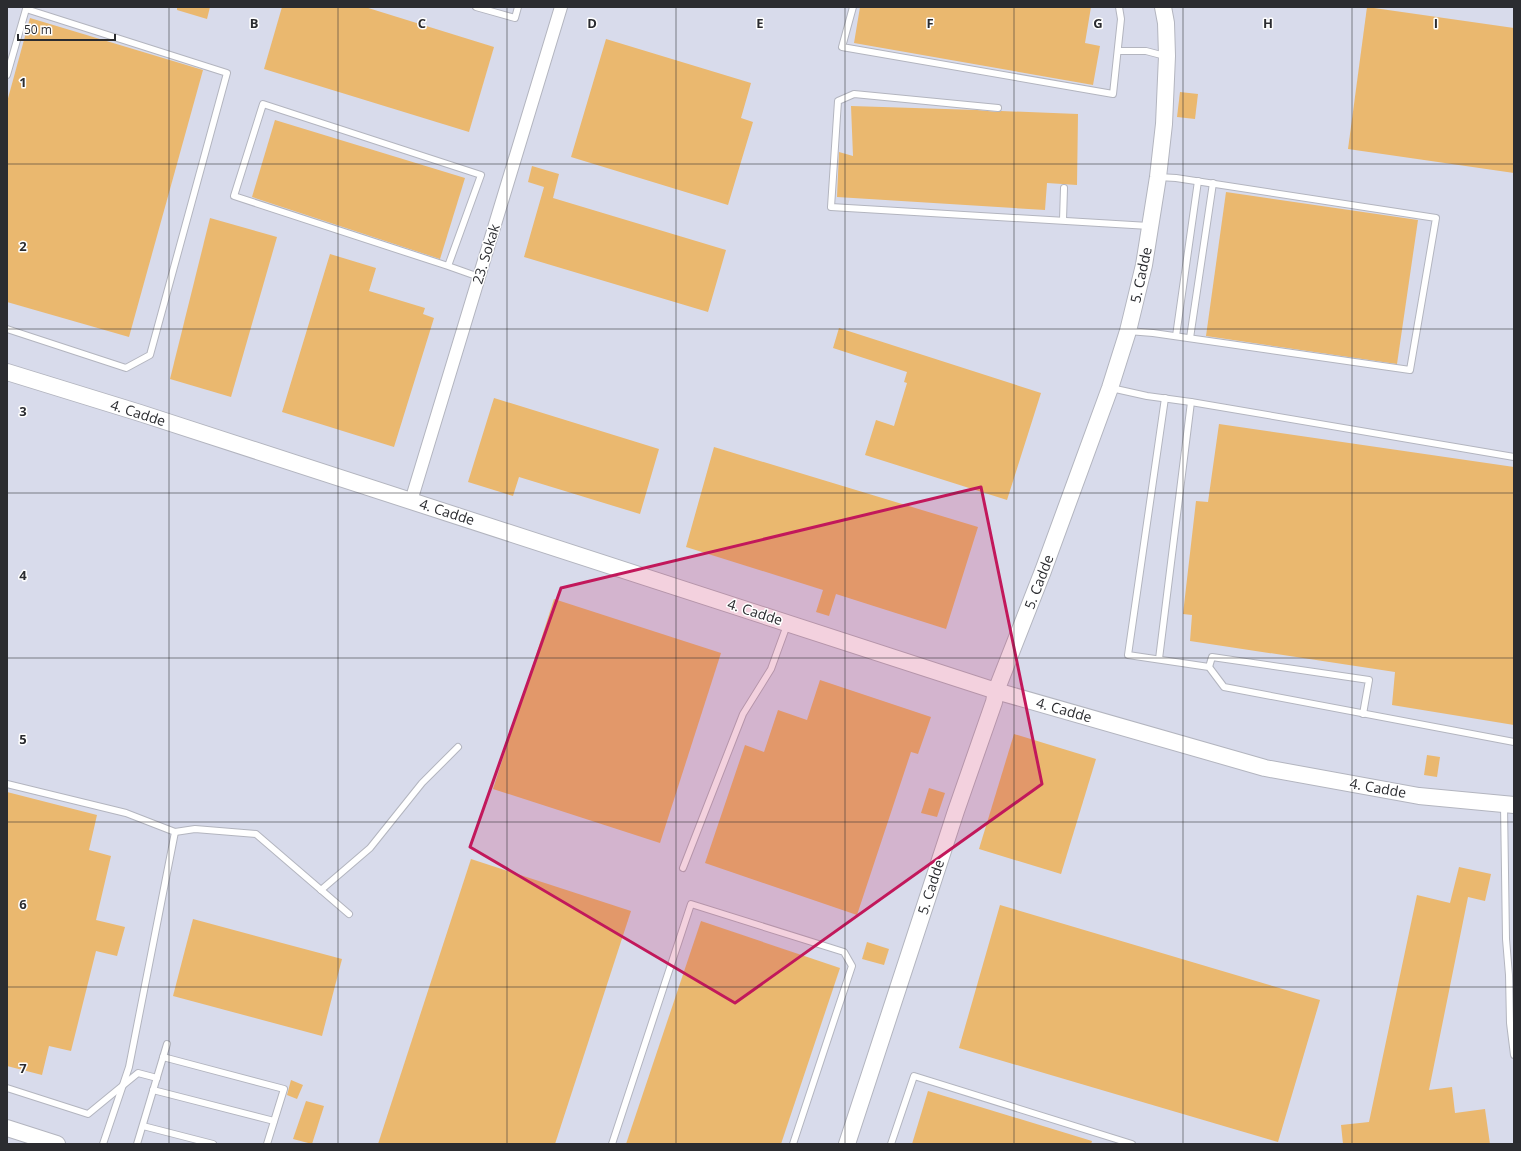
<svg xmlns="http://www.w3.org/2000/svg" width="1521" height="1151" font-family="'Open Sans',sans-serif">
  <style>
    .built { fill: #d8dbeb }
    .building { fill: #eab86f }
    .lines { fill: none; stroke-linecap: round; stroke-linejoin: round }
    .service-casing { stroke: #b3b5bf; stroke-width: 8 }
    .minor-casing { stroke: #b3b5bf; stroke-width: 14 }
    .tertiary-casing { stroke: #b3b5bf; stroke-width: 18 }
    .service { stroke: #fff; stroke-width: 6 }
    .minor { stroke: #fff; stroke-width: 12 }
    .tertiary { stroke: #fff; stroke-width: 16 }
    .marked { fill: #c2185b; fill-opacity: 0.2; stroke: #c2185b; stroke-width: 3; stroke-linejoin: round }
    .grid { fill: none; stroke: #2b2c30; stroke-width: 1; stroke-opacity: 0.55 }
    .labels { text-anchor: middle; stroke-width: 3; stroke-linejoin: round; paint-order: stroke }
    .street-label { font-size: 14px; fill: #2b2c30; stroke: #fff }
    .grid-label { font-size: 13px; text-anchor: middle; font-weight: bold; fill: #2b2c30; stroke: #fff; stroke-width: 3; stroke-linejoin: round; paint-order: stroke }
  </style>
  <rect width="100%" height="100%" fill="#e7e9f4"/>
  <!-- built -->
  <rect class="built" x="7" y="7" width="1507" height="1137"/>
  <!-- building -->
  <g class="building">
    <polygon points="177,7 210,7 207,19 177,10"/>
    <polygon points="282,7 365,7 494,47 469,132 264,69"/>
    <polygon points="860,7 1091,7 1085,43 1100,46 1093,85 854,43"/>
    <polygon points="1367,7 1514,28 1514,173 1348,149"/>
    <polygon points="30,18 203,70 129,337 7,302 7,102"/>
    <polygon points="606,39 751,83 741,118 753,122 728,205 571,157"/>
    <polygon points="1180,92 1198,94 1195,119 1177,117"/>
    <polygon points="851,106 977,110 998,112 1001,111 1078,114 1077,185 1047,183 1045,210 837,197 839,152 853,156"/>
    <polygon points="275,120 465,178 440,259 252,197"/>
    <polygon points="532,166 559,174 553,198 726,250 708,312 524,257 544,187 528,182"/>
    <polygon points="1226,192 1418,220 1397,364 1206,336"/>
    <polygon points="210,218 277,237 231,397 170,379"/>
    <polygon points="330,254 376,268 369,291 425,308 423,314 434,318 394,447 282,412"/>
    <polygon points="839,328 1041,393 1007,500 865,455 876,420 894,426 907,383 904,382 907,372 833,348"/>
    <polygon points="494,398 659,449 640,514 519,477 513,496 468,482"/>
    <polygon points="1219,424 1514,467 1514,725 1392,705 1395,672 1190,641 1192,615 1183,614 1196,501 1208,502"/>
    <polygon points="714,447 978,527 946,629 836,594 829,616 816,612 823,590 686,547"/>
    <polygon points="554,599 721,653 660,843 493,789"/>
    <polygon points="820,680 931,717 918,754 911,752 857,915 705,863 745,745 764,752 778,710 807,720"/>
    <polygon points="1014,734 1096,759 1061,874 979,849"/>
    <polygon points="1427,755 1440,757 1437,777 1424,775"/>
    <polygon points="929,788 945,793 937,817 921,813"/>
    <polygon points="7,792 97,815 89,850 111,856 96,920 125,927 117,956 96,951 71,1051 49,1046 42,1075 7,1066"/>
    <polygon points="471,859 631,911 555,1144 378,1144"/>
    <polygon points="1459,867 1491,874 1485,901 1468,897 1429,1090 1452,1087 1455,1113 1485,1109 1490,1144 1343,1144 1341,1125 1369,1122 1417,895 1450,903"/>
    <polygon points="1000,905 1320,1000 1278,1142 959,1048"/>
    <polygon points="193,919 342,959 322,1036 173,996"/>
    <polygon points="701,921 840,968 781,1144 626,1144"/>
    <polygon points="867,942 889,949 884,965 862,959"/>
    <polygon points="291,1080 303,1085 297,1099 287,1095"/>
    <polygon points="928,1091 1092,1141 1091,1144 912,1144"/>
    <polygon points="306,1101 324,1106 312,1144 293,1139"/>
  </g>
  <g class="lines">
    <defs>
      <g id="service">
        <polyline points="476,7 515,18 518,7"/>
        <polyline points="853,7 842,47 1113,94 1121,19 1119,7"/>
        <polyline points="1118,51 1146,51 1165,56"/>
        <polyline points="7,75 26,9 227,73 150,355 126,368 7,329"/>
        <polyline points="998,108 854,94 838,101 831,207 1149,226"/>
        <polyline points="1063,220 1064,188"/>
        <polyline points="448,266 234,196 263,104 481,175 448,266 479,277"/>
        <polyline points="1128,331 1153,333 1410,370 1436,218 1176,178 1158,177"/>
        <polyline points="1176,336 1198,181"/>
        <polyline points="1190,338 1213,183"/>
        <polyline points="1111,388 1147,396 1191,402 1514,457"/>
        <polyline points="1165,398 1128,655 1209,667 1224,687 1514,742"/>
        <polyline points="1159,659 1191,402"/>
        <polyline points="1209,667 1212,657 1369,680 1363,714"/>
        <polyline points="7,784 126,813 175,832 129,1067 103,1144"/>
        <polyline points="1504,805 1506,939 1509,975 1510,1023 1514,1055"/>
        <polyline points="175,832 195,829 256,834 349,914"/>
        <polyline points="683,868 743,714 771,669 787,625"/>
        <polyline points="321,890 370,848 422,783 458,747"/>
        <polyline points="163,1057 284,1089 267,1144"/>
        <polyline points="7,1088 88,1114 138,1073 157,1078"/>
        <polyline points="153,1090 274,1121"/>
        <polyline points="143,1126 213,1144"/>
        <polyline points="137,1144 167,1044"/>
        <polyline points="612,1144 691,904 844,952 852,966 793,1144"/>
        <polyline points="891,1144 914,1076 1132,1144"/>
      </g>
      <polyline id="minor" points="411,501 561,7"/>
      <g id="tertiary">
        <polyline points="7,372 140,413 996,691 1265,768 1419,796 1514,805"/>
        <polyline points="7,1128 57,1144"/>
        <polyline points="847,1144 956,811 994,702 996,691 1043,571 1110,388 1128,331 1144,265 1158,177 1164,124 1167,56 1166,23 1163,7"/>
      </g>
    </defs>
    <!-- service casing -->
    <use href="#service" class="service-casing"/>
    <!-- minor casing -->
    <use href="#minor" class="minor-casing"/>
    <!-- tertiary casing -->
    <use href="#tertiary" class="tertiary-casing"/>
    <!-- service -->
    <use href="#service" class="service"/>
    <!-- minor -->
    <use href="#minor" class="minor"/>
    <!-- tertiary -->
    <use href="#tertiary" class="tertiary"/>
  </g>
  <!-- marked area -->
  <path class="marked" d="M981,487l61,297 -307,219 -265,-156 91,-259z"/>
  <!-- grid -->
  <path class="grid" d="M169,7v1137M338,7v1137M507,7v1137M676,7v1137M845,7v1137M1014,7v1137M1183,7v1137M1352,7v1137M7,164h1507M7,329h1507M7,493h1507M7,658h1507M7,822h1507M7,987h1507"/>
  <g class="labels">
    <!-- street labels -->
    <g class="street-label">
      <text transform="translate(486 254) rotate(-73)" y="5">23. Sokak</text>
      <text transform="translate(1141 275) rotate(-78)" y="5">5. Cadde</text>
      <text transform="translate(138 413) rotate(18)" y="5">4. Cadde</text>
      <text transform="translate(447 512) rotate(18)" y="5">4. Cadde</text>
      <text transform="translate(1039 582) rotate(-69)" y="5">5. Cadde</text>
      <text transform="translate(755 612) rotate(18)" y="5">4. Cadde</text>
      <text transform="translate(1064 710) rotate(16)" y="5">4. Cadde</text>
      <text transform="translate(1378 788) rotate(10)" y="5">4. Cadde</text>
      <text transform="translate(931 887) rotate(-72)" y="5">5. Cadde</text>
    </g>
  </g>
  <g class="grid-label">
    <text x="254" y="28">B</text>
    <text x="422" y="28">C</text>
    <text x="592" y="28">D</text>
    <text x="760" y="28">E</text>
    <text x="930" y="28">F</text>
    <text x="1098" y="28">G</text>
    <text x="1268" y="28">H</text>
    <text x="1436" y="28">I</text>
    <text x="23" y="87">1</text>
    <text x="23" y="251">2</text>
    <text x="23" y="416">3</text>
    <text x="23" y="580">4</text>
    <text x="23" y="744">5</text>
    <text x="23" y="909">6</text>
    <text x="23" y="1073">7</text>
  </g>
  <!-- border -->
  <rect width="1521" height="1151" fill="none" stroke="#2b2c30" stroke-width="16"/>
  <!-- scale -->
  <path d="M18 34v6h97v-6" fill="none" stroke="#2b2c30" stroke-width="2"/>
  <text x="24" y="34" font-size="12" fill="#2b2c30" stroke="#ffffff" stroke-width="3" paint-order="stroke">50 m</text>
</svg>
